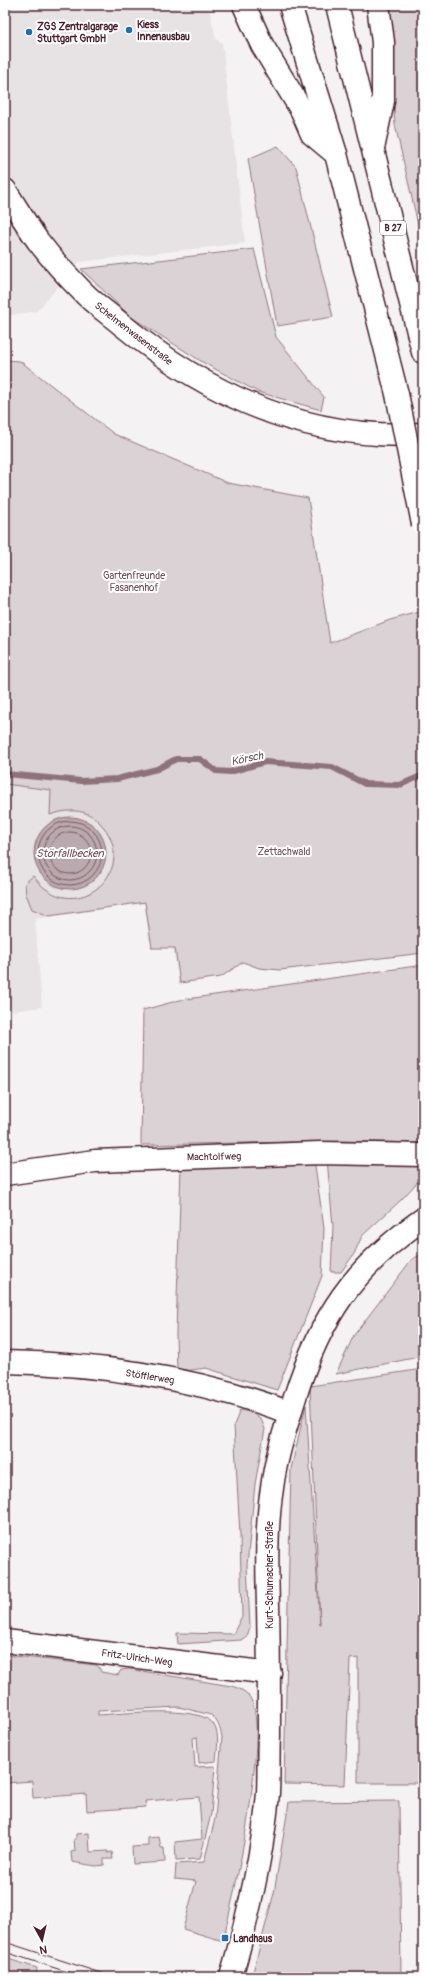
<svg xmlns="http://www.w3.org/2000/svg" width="428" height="1982" font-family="Pangolin,sans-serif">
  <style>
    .built { fill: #e7e2e3 }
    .green { fill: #dbd2d5; stroke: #927880 }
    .water { fill: #baa9ae; stroke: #8d727a }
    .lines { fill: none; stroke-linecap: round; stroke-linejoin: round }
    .shore { stroke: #77565f; stroke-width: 1 }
    .stream { stroke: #8d727a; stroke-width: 6 }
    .minor-casing { stroke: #4a1f2b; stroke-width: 25 }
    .highway-casing { stroke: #4a1f2b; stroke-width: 25 }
    .minor { stroke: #fff; stroke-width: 22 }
    .highway { stroke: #fff; stroke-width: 22 }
    .tram { stroke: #4a1f2b; stroke-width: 1 }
    .highway-bridge-casing { stroke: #4a1f2b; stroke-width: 25; stroke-linecap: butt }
    .highway-bridge { stroke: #fff; stroke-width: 22 }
    .poi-dot { fill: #1f6fb2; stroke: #fff; stroke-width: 1.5 }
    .labels { text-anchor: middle; stroke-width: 4; stroke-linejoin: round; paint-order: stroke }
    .shield { fill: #fff; stroke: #80626b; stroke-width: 1 }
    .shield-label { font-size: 9px; font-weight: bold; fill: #4a1f2b }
    .poi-label { font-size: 10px; font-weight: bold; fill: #4a1f2b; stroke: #fff; text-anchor: start }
    .street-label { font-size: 10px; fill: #4a1f2b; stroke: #fff }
    .park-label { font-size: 10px; fill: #6e4c56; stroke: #fff }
    .water-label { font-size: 11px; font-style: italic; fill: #714f59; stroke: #fff }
  </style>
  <rect width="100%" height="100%" fill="#f4f2f2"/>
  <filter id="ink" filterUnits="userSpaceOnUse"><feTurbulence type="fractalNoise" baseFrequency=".025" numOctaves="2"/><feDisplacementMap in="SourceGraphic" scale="8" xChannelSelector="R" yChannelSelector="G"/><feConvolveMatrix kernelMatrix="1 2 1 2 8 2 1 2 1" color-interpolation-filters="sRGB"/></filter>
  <g filter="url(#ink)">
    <!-- built -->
    <g class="built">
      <polygon points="5,5 208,5 216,39 222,43 245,243 79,262 37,311 5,316"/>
      <polygon points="5,718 88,721 225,972 179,985 172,943 149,940 144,903 35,919 42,1007 5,1012"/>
    </g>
    <!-- green -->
    <g class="green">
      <polygon points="388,5 423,5 423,246 395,125"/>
      <polygon points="278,146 296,167 333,317 277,326 248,159"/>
      <polygon points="254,249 276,337 324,397 321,410 258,392 204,363 131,317 81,269"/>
      <path d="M5,360l15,1 94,73 114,49 80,15 22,145 60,-23 33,-9v342l-143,17 -21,-2 -16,-6 -22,15 -41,6 -5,-35h-23l-7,-46 -96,14 -17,-7 -6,-15 -1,-11 8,-7c4,4 8,10 13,13 40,30 95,-25 53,-67 -13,-14 -32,-13 -49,-7l1,-25 -46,-6z"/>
      <polygon points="423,965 423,1143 342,1141 141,1145 143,1010 180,1000"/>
      <polygon points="314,1159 324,1228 322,1276 277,1390 206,1368 177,1372 176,1334 181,1165"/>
      <polygon points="327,1159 423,1161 423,1176 402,1199 362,1236 354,1254 341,1272 331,1272 333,1226"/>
      <polygon points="423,1254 423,1356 336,1374 354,1335 412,1259"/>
      <polygon points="423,1369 423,1783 358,1783 358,1658 350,1659 345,1785 284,1784 291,1469 306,1405 320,1625 310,1386"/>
      <polygon points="240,1410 253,1413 261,1419 265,1429 255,1484 247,1565 250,1627 247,1636 241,1640 178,1644 177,1633 233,1634 242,1616 240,1535 234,1425"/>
      <path d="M5,1655l91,10 3,2 2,5 17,3 3,-5 8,-1 102,17c11,3 19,7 22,19 5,15 3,39 2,55 -5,61 -18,121 -32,181l-40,-12 13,-48 -21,-2 1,-15 28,-2 11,-43 7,-82c-2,-9 -4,-16 -11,-22l-32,-8 -81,4v4c21,-1 105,-11 116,10 6,10 3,25 2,36l-17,2 -2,-26 -4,1 2,29 20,-1 -4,48 -11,45 -24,1 -1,-18 27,-3 -3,-42 -54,4 1,6 -59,4 -1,-17 -53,4 -1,-17 -27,2z"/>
      <polygon points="399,1801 401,1977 252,1976 274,1893 289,1802"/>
      <polygon points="89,1833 90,1852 108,1851 108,1853 112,1852 113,1859 104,1859 104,1865 96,1866 72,1862 71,1852 75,1851 74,1839 76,1839 76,1834"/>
      <polygon points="159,1837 161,1848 164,1848 165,1862 133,1864 132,1847 148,1846 148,1838"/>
      <polygon points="5,1958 37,1968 36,1977 12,1977 5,1973"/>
    </g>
    <!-- water -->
    <circle class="water" cx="70" cy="853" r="36"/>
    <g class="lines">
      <!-- shore -->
      <g class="shore">
        <circle cx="70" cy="853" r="32"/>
        <circle cx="70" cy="853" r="27"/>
        <circle cx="70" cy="853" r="21"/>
      </g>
      <!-- stream -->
      <polyline class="stream" points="5,774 81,781 117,779 157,769 176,759 200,759 216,771 230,772 265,762 332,767 365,784 400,785 423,775"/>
      <defs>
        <g id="minor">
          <path d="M5,190c11,17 21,34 33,51 13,17 29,35 44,50 11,12 26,22 39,33 87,72 187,117 302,110"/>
          <polyline points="5,1174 95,1161 320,1153 423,1155"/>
          <path d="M5,1362c96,2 195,16 285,51"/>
          <polyline points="5,1641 270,1673"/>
          <path d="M231,1977c17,-60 32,-122 37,-184 1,-19 0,-38 1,-57 0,-43 0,-87 -1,-130 -1,-39 -2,-80 4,-118 4,-32 14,-61 23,-91 25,-80 59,-130 128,-178"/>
        </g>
        <g id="highway">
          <polyline points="244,5 262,45 302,111 312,134 336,154"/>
          <polyline points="290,5 336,154 397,394"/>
          <polyline points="337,5 423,352"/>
          <polyline points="374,144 383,101 383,42 378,5"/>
        </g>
      </defs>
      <!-- minor casing -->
      <use href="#minor" class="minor-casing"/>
      <!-- highway casing -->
      <use href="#highway" class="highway-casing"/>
      <!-- minor -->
      <use href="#minor" class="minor"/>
      <!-- highway -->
      <use href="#highway" class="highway"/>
      <!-- tram -->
      <g class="tram">
        <polyline points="5,1942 113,1977"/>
        <polyline points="5,1952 83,1977"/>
      </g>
      <defs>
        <polyline id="highway-bridge" points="397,394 423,524"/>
      </defs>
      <!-- highway-bridge casing -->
      <use href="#highway-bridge" class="highway-bridge-casing"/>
      <!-- highway-bridge -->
      <use href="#highway-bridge" class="highway-bridge"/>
    </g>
  </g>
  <!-- markers -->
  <g class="poi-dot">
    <circle cx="129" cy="30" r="4"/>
    <circle cx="29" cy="32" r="4"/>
    <rect x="221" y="1934" width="8" height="8" rx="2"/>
  </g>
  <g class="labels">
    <!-- shield labels -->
    <rect class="shield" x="380" y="221" width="26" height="14" rx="3"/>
    <g class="shield-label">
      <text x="393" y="231">B 27</text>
    </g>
    <!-- poi labels -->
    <g class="poi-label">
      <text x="137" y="28">Kiess<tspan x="137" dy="12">Innenausbau</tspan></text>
      <text x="37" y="30">ZGS Zentralgarage<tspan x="37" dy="12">Stuttgart GmbH</tspan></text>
      <text x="233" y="1942">Landhaus</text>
    </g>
    <!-- street labels -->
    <g class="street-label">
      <text transform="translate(134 333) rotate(38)" y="4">Schelmenwasenstraße</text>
      <text transform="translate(214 1156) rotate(-1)" y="4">Machtolfweg</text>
      <text transform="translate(150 1376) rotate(9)" y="4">Stöfflerweg</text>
      <text transform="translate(269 1575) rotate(-90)" y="4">Kurt-Schumacher-Straße</text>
      <text transform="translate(137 1657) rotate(8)" y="4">Fritz-Ulrich-Weg</text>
    </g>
    <!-- park labels -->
    <g class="park-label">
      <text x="134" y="579">Gartenfreunde<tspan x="134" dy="12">Fasanenhof</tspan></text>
      <text x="284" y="855">Zettachwald</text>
    </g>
    <!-- water labels -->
    <g class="water-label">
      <text transform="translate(247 758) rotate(-12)" y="4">Körsch</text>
      <text x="70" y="857">Störfallbecken</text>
    </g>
  </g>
  <!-- margin -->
  <rect width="428" height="1982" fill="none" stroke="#fff" stroke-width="20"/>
  <rect x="10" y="10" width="408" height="1962" fill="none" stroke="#4a1f2b" stroke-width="1.5" filter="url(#ink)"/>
  <!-- north arrow -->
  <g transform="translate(42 1940) rotate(172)" stroke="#ffffff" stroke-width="3" paint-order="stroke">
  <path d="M0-3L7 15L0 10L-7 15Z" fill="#4a1f2b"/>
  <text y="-6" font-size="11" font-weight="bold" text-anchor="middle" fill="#4a1f2b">N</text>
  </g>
</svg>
